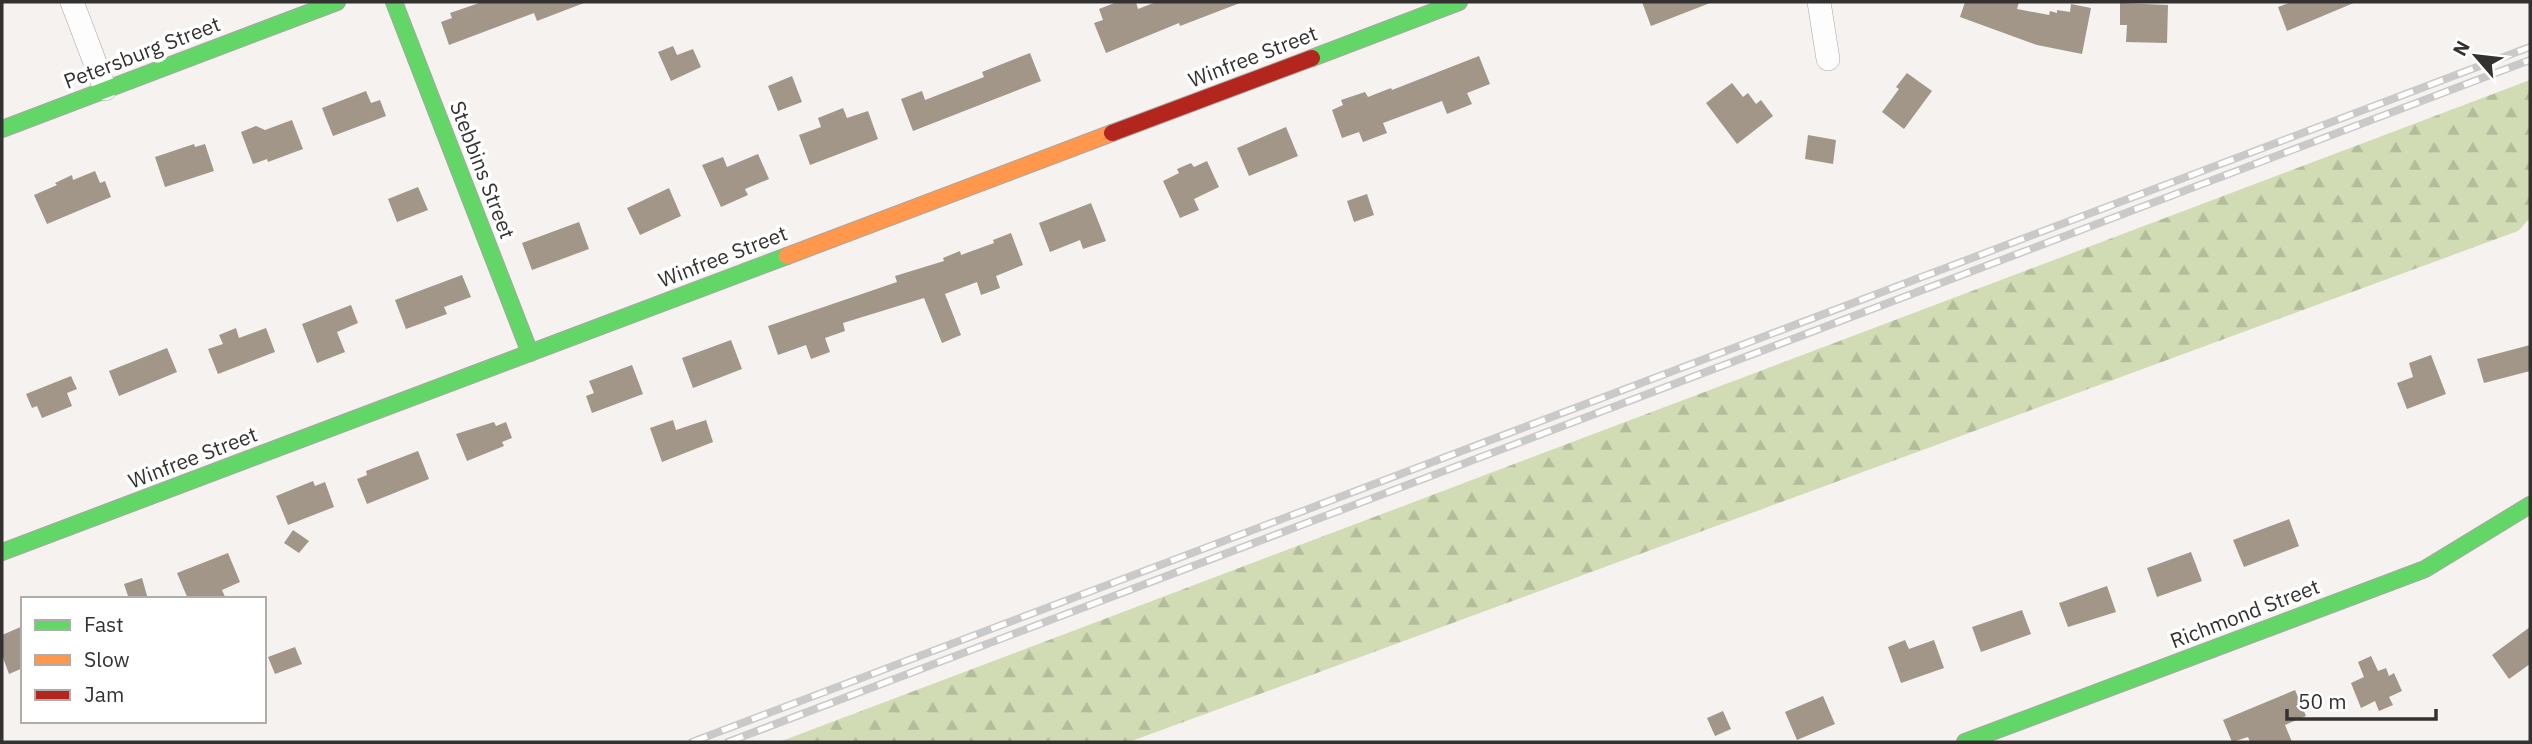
<svg xmlns="http://www.w3.org/2000/svg" width="2532" height="744" font-family="'IBM Plex Sans',sans-serif">
  <style>
    .forest { fill: url(#forest-firs) }
    .building { fill: #a29689 }
    .lines { fill: none; stroke-linecap: round; stroke-linejoin: round }
    .street-casing { stroke: #a8a6a4; stroke-width: 24 }
    .fast-casing { stroke: #a8a6a4; stroke-width: 18 }
    .slow-casing { stroke: #a8a6a4; stroke-width: 18 }
    .jam-casing { stroke: #a8a6a4; stroke-width: 18 }
    .street { stroke: #fefdfd; stroke-width: 23 }
    .fast { stroke: #63d668; stroke-width: 16 }
    .slow { stroke: #ff974d; stroke-width: 16 }
    .jam { stroke: #b3261e; stroke-width: 16 }
    .rail-casing { stroke: #cac9c9; stroke-width: 8 }
    .rail { stroke: #fff; stroke-width: 5; stroke-dasharray: 16; stroke-linecap: butt }
    .labels { text-anchor: middle; stroke-width: 7; stroke-linejoin: round; paint-order: stroke }
    .street-label { font-size: 21px; fill: #343230; stroke: #fff }
  </style>
  <defs>
    <pattern id="forest-firs" width="22" height="20" patternUnits="userSpaceOnUse" patternTransform="scale(1.75)"><rect width="22" height="20" fill="#d1dcb4"/><path d="M5 1l3.5 6h-7zM16 11l3.5 6h-7z" fill="#b4bd9b"/></pattern>
  </defs>
  <rect width="100%" height="100%" fill="#f5f2f0"/>
  <!-- forest -->
  <polygon class="forest" points="2530,80 2530,218 2518,231 1129,742 779,742"/>
  <!-- building -->
  <g class="building">
    <polygon points="482,2 584,2 584,3 537,21 534,13 449,45 441,22 452,18 450,13"/>
    <polygon points="1117,2 1136,2 1138,9 1156,2 1240,3 1180,26 1179,23 1106,53 1094,23 1103,20 1099,9"/>
    <polygon points="1642,2 1710,2 1710,3 1651,26"/>
    <polygon points="1965,2 2019,2 2017,9 2049,15 2050,11 2057,13 2057,10 2070,12 2071,4 2091,8 2082,54 2037,45 1960,17"/>
    <polygon points="2291,2 2356,2 2287,31 2278,7"/>
    <polygon points="2120,3 2168,5 2167,43 2126,42 2127,25 2120,25"/>
    <polygon points="673,46 677,55 693,49 701,67 671,81 658,52"/>
    <polygon points="1030,53 1041,81 913,131 901,99 922,91 925,100 984,77 982,72"/>
    <polygon points="1479,56 1490,84 1467,93 1472,104 1447,114 1442,101 1383,123 1387,133 1363,142 1359,132 1342,138 1332,110 1343,105 1341,100 1365,92 1368,97 1391,88 1392,90"/>
    <polygon points="1907,73 1932,91 1904,129 1882,112 1899,89 1896,87"/>
    <polygon points="792,76 802,102 778,111 768,86"/>
    <polygon points="1732,83 1743,97 1748,93 1756,104 1761,100 1773,116 1737,144 1706,103"/>
    <polygon points="366,91 371,103 380,100 386,116 333,136 322,108"/>
    <polygon points="843,108 847,118 868,111 878,139 810,165 799,135 821,127 818,118"/>
    <polygon points="292,120 303,149 268,162 267,159 253,164 241,132 256,126 265,130"/>
    <polygon points="1286,127 1298,156 1249,176 1237,148"/>
    <polygon points="1808,135 1836,140 1833,164 1805,159"/>
    <polygon points="194,144 195,147 205,144 214,171 165,187 155,157"/>
    <polygon points="758,154 769,179 745,189 748,195 721,207 702,165 723,157 727,167"/>
    <polygon points="1207,161 1219,187 1194,199 1199,210 1180,218 1163,181 1179,173 1177,169 1191,163 1194,167"/>
    <polygon points="95,171 100,183 105,181 111,197 47,224 34,195 57,185 55,183 72,175 73,180"/>
    <polygon points="418,187 428,210 397,222 388,199"/>
    <polygon points="669,188 681,216 640,235 627,208"/>
    <polygon points="1367,194 1374,215 1354,222 1347,201"/>
    <polygon points="1091,203 1106,241 1083,249 1080,240 1050,252 1039,223"/>
    <polygon points="579,222 589,249 532,270 522,243"/>
    <polygon points="1011,233 1023,265 996,276 1000,288 981,295 977,282 945,294 961,335 942,343 924,298 843,323 845,331 825,338 830,352 811,359 806,345 778,355 768,326 897,282 895,276 944,261 943,258 960,251 961,255 994,243 993,240"/>
    <polygon points="462,275 471,297 444,307 447,314 406,329 395,300"/>
    <polygon points="351,305 358,323 337,332 345,352 317,363 302,324"/>
    <polygon points="236,328 239,338 266,328 275,352 218,374 208,349 223,344 219,335"/>
    <polygon points="731,340 742,369 693,388 682,358"/>
    <polygon points="2530,345 2530,371 2484,383 2477,359"/>
    <polygon points="167,348 177,372 119,396 109,371"/>
    <polygon points="2431,355 2446,394 2407,409 2397,383 2413,377 2409,363"/>
    <polygon points="632,365 643,394 592,413 586,396 594,393 589,381"/>
    <polygon points="71,376 77,389 67,393 72,406 42,418 37,406 32,408 26,394"/>
    <polygon points="673,420 676,430 706,420 713,442 662,462 650,428"/>
    <polygon points="494,422 496,426 506,422 512,438 502,442 504,446 467,461 456,434"/>
    <polygon points="418,451 429,479 367,504 357,479 367,475 366,471"/>
    <polygon points="313,481 315,486 325,482 334,507 288,525 276,496"/>
    <polygon points="2289,519 2299,546 2244,567 2233,540"/>
    <polygon points="293,530 309,541 299,553 284,543"/>
    <polygon points="2191,552 2202,581 2157,597 2147,568"/>
    <polygon points="228,553 240,582 222,590 226,599 188,599 177,573"/>
    <polygon points="142,578 148,599 129,599 124,584"/>
    <polygon points="2107,586 2116,612 2068,627 2059,603"/>
    <polygon points="2022,610 2031,634 1981,652 1972,627"/>
    <polygon points="23,626 23,668 9,674 2,655 2,635"/>
    <polygon points="2530,627 2530,664 2509,679 2492,655"/>
    <polygon points="1905,640 1909,649 1934,640 1944,668 1901,683 1888,647"/>
    <polygon points="295,647 302,664 275,674 268,657"/>
    <polygon points="2371,656 2378,671 2386,668 2389,676 2394,673 2402,691 2389,697 2393,705 2379,711 2375,701 2361,708 2351,683 2364,677 2358,662"/>
    <polygon points="2295,690 2306,716 2285,725 2292,742 2250,742 2248,737 2232,742 2223,720"/>
    <polygon points="1823,696 1835,724 1797,740 1785,712"/>
    <polygon points="1723,711 1731,729 1715,736 1707,718"/>
  </g>
  <g class="lines">
    <defs>
      <g id="street">
        <polyline points="72,2 105,89"/>
        <polyline points="1819,2 1828,59"/>
      </g>
      <g id="fast">
        <polyline points="394,2 530,353"/>
        <polyline points="1312,58 1459,2"/>
        <polyline points="2,129 337,2"/>
        <polyline points="2,552 787,256"/>
        <polyline points="1965,742 2425,569 2530,505"/>
      </g>
      <polyline id="slow" points="787,256 1112,133"/>
      <polyline id="jam" points="1112,133 1312,58"/>
    </defs>
    <!-- street casing -->
    <use href="#street" class="street-casing"/>
    <!-- fast casing -->
    <use href="#fast" class="fast-casing"/>
    <!-- slow casing -->
    <use href="#slow" class="slow-casing"/>
    <!-- jam casing -->
    <use href="#jam" class="jam-casing"/>
    <!-- street -->
    <use href="#street" class="street"/>
    <!-- fast -->
    <use href="#fast" class="fast"/>
    <!-- slow -->
    <use href="#slow" class="slow"/>
    <!-- jam -->
    <use href="#jam" class="jam"/>
    <defs>
      <g id="rail">
        <polyline points="692,742 2530,47"/>
        <polyline points="728,742 2530,60"/>
      </g>
    </defs>
    <!-- rail casing -->
    <use href="#rail" class="rail-casing"/>
    <!-- rail -->
    <use href="#rail" class="rail"/>
  </g>
  <g class="labels">
    <!-- street labels -->
    <g class="street-label">
      <text transform="translate(142 53) rotate(-21)" y="7">Petersburg Street</text>
      <text transform="translate(1253 57) rotate(-21)" y="7">Winfree Street</text>
      <text transform="translate(482 170) rotate(69)" y="7">Stebbins Street</text>
      <text transform="translate(723 257) rotate(-21)" y="7">Winfree Street</text>
      <text transform="translate(193 458) rotate(-21)" y="7">Winfree Street</text>
      <text transform="translate(2245 614) rotate(-21)" y="7">Richmond Street</text>
    </g>
  </g>
  <!-- border -->
  <rect width="2532" height="744" fill="none" stroke="#343230" stroke-width="7"/>
  <!-- legend -->
  <rect x="21" y="597" width="245" height="126" fill="#ffffff" stroke="#aeadac" stroke-width="2"/>
  <rect x="35" y="620" width="35" height="10" fill="#63d668" stroke="#aeadac" stroke-width="2"/>
  <text x="84" y="632" font-size="21" fill="#343230">Fast</text>
  <rect x="35" y="655" width="35" height="10" fill="#ff974d" stroke="#aeadac" stroke-width="2"/>
  <text x="84" y="667" font-size="21" fill="#343230">Slow</text>
  <rect x="35" y="690" width="35" height="10" fill="#b3261e" stroke="#aeadac" stroke-width="2"/>
  <text x="84" y="702" font-size="21" fill="#343230">Jam</text>
  <!-- north arrow -->
  <g transform="translate(2476 56) rotate(298)" stroke="#ffffff" stroke-width="5" paint-order="stroke">
  <path d="M0-5L12 26L0 18L-12 26Z" fill="#343230"/>
  <text y="-10" font-size="19" font-weight="bold" text-anchor="middle" fill="#343230">N</text>
  </g>
  <!-- scale -->
  <path d="M2287 709v10h149v-10" fill="none" stroke="#343230" stroke-width="3.5"/>
  <text x="2298" y="709" font-size="21" fill="#343230" stroke="#ffffff" stroke-width="5" paint-order="stroke">50 m</text>
</svg>
